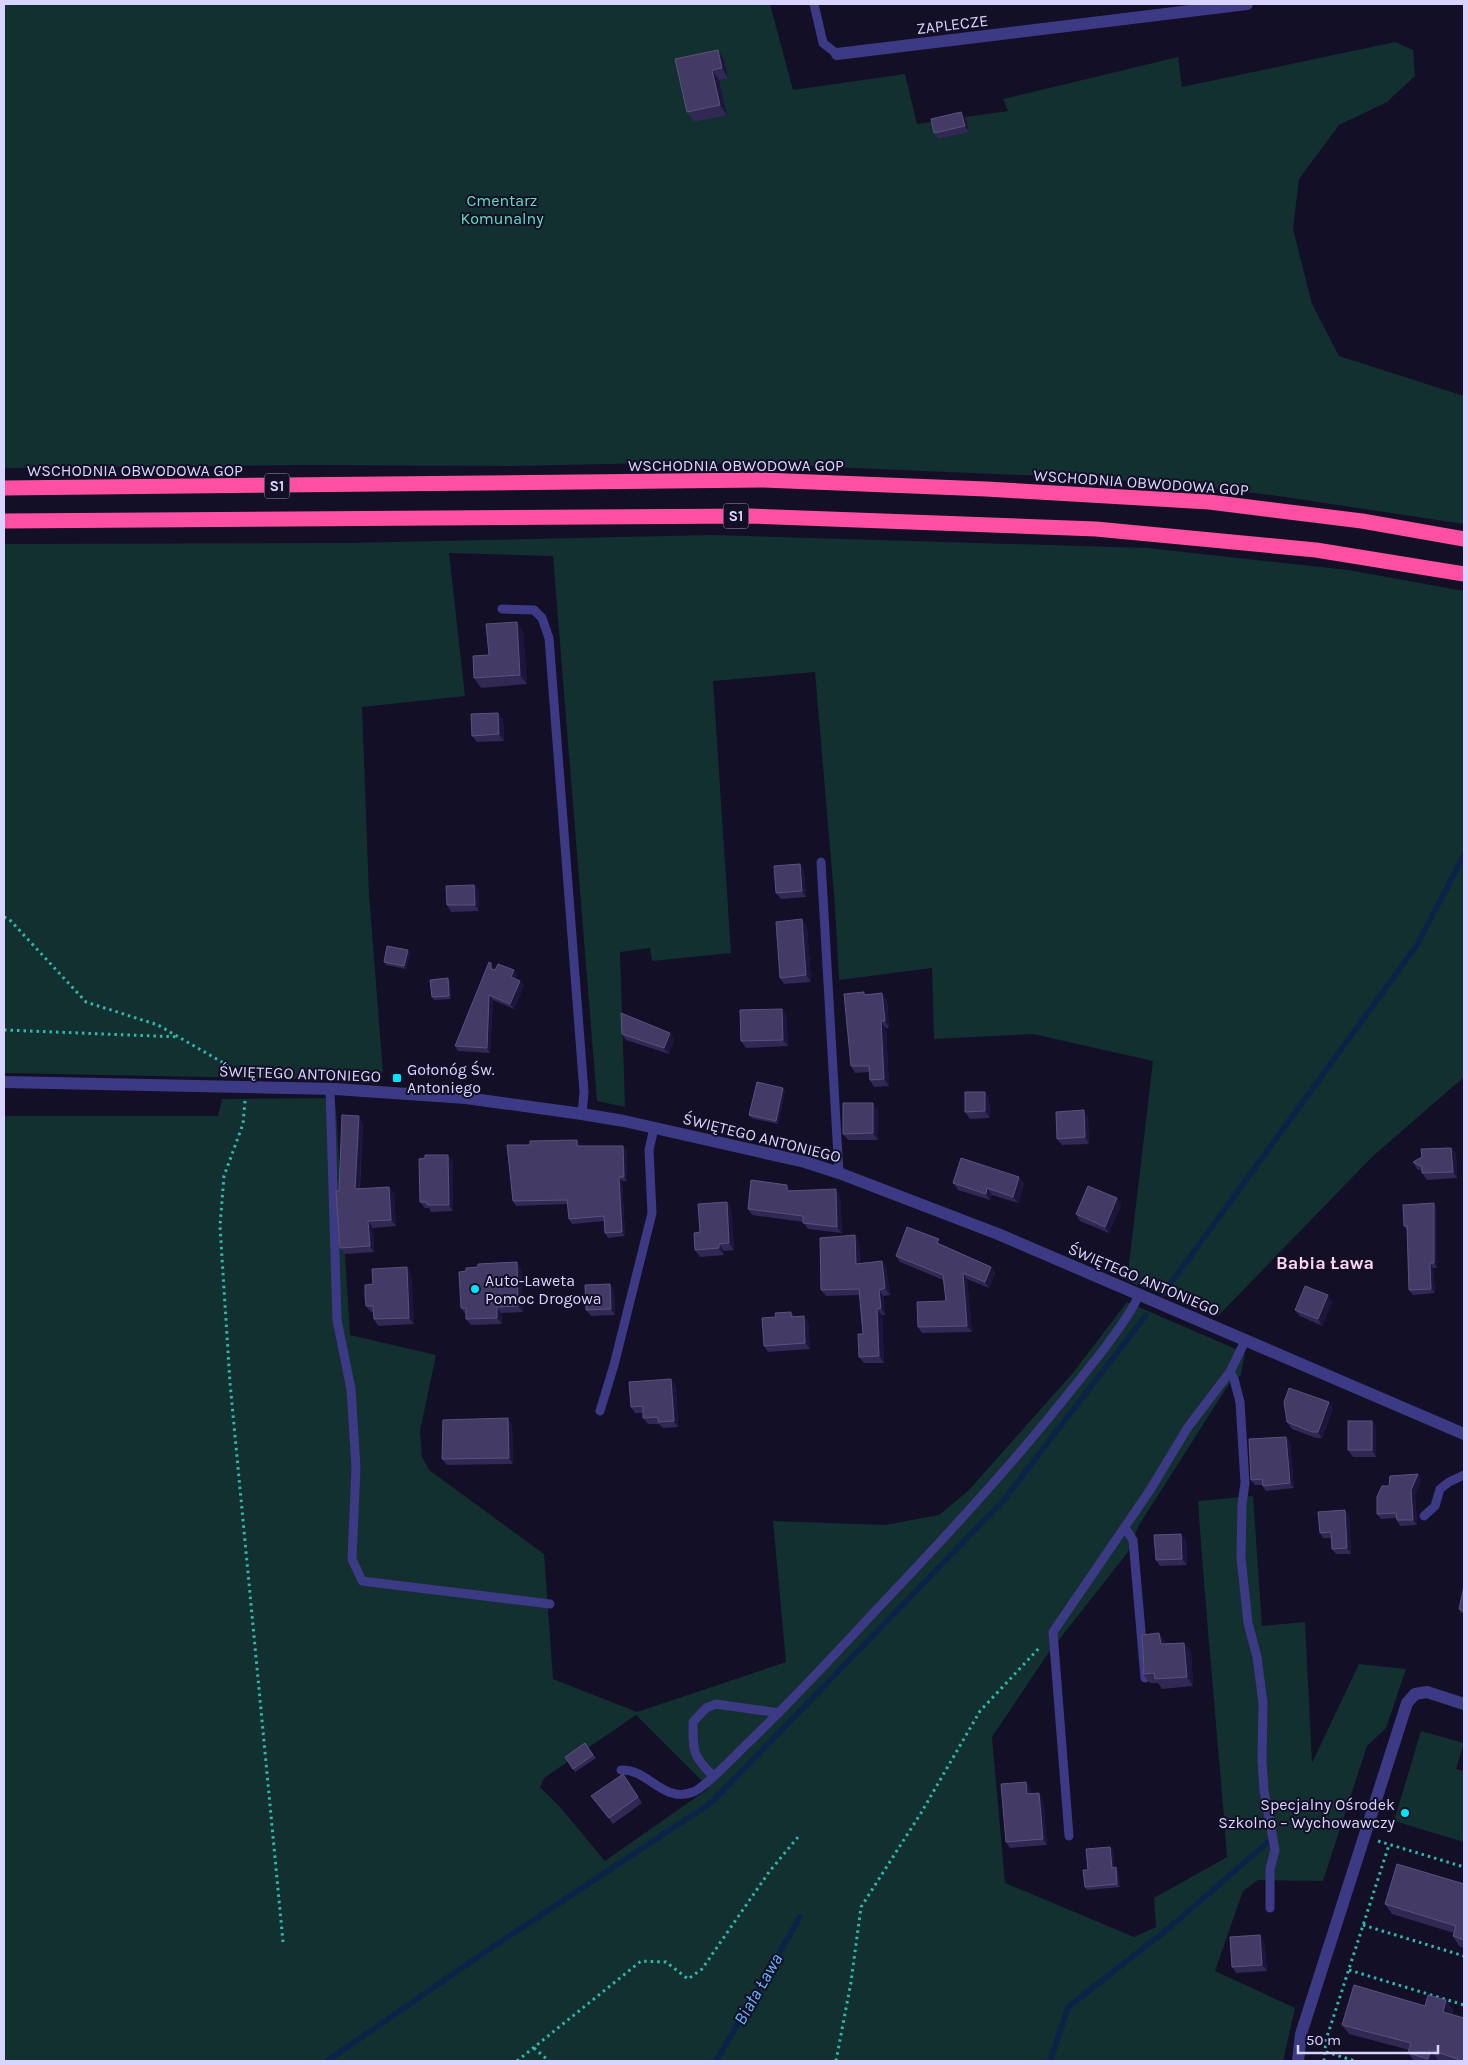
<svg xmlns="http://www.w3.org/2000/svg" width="1468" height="2065" font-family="Karla,sans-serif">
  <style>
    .green { fill: #12302f; fill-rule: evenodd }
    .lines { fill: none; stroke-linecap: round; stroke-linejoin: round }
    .stream { stroke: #0c2248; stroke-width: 5.5 }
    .path { stroke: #2fb8b0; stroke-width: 3; stroke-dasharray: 2.5 4; stroke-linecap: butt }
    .service { stroke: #3d3a85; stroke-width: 9 }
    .minor { stroke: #3d3a85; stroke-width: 12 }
    .tertiary { stroke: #3d3a85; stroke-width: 12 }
    .motorway { stroke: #ff4fa3; stroke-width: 15 }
    .wall { fill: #312854 }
    .shaded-wall { fill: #1d163a }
    .building { fill: #433a66; stroke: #5a527e }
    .poi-dot { fill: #00e5ff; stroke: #130f26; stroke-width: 2 }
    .labels { text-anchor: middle; stroke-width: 4; stroke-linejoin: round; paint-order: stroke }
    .shield { fill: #130f26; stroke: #9e99be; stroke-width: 1 }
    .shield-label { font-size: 15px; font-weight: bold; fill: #d9d4ff }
    .street-label { font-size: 16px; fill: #d9d4ff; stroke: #130f26 }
    .park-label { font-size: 16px; fill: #5fe0c0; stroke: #130f26 }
    .poi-label { font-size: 16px; fill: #d9d4ff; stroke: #130f26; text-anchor: start }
    .neighbourhood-label { font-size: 18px; font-weight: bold; fill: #ffd6f0; stroke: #130f26 }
    .water-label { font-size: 18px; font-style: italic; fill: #62b6ff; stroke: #130f26 }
  </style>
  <rect width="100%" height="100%" fill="#130f26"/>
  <!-- green -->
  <g class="green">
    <polygon points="4,4 770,4 793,90 905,74 917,124 1008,111 1003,99 1178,57 1182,87 1395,42 1413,50 1415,76 1387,102 1339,125 1299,179 1293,229 1312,304 1339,356 1464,396 1464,524 1278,496 1211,488 1090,478 808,466 658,463 514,466 306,465 4,468"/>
    <polygon points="711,535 1148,548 1348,570 1464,591 1464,1077 1373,1156 1219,1315 1127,1281 1153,1061 1033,1034 934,1039 932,968 839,980 835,907 815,672 713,681 731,953 652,961 650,948 620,952 625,1107 597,1101 553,556 449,553 465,696 362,707 369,894 383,1073 304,1079 4,1073 4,544 347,543"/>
    <path d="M334,1098l2,12 14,225 86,20 -16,76 2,26 7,13 115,84 9,125 84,33 149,-50 -13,-141 112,4 54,-10 30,-25 103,-116 55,-72 118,51 -4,22 -12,9 -90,141 -11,27 -81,103 -55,82 13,146 129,54 22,-10 -2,-29 73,-41c-9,-119 -21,-237 -29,-356l55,-5 9,130 43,-4 7,141 47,-99 47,5 -20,59 -19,18 -44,135 -65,-1 -15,11 -28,80 80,37 -12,53h-1279v-945h214l4,-17zM636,1715l73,73 -104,73 -45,-54 -20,-20 4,-9z"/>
    <polygon points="1421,1731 1464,1743 1456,1769 1464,1771 1464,1842 1394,1821"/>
  </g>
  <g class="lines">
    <!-- stream -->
    <g class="stream">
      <polyline points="1163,1294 1417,945 1464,855"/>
      <polyline points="327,2061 485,1952 711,1803 1003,1501 1146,1315"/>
      <polyline points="716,2061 800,1917"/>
      <polyline points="1050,2061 1068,2007 1169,1928 1269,1841"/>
    </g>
    <!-- path -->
    <g class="path">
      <polyline points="4,917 9,919 86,1002 158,1025 227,1065 231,1071"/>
      <polyline points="4,1030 179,1037"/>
      <polyline points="245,1101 243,1124 224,1176 220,1226 230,1383 283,1942"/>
      <polyline points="1378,1841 1464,1867"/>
      <polyline points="1363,1925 1464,1956"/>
      <polyline points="1349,1970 1464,2005"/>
      <polyline points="534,2048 549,2061"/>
      <polyline points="1326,2052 1355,2061"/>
      <polyline points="517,2061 641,1961 666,1962 688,1979 702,1969 769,1872 798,1837"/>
      <polyline points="836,2061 851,1982 861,1907 921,1813 980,1711 1041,1646"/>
      <polyline points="1324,2061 1326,2040 1389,1845"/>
    </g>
    <!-- service -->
    <g class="service">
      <polyline points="814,4 823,43 837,54"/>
      <polyline points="502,609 534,610 542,618 549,638 584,1092 582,1114"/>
      <polyline points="821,862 839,1173"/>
      <polyline points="330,1089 337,1320 351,1389 356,1468 352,1559 362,1581 550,1604"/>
      <polyline points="1230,1372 1234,1379 1240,1402 1245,1483 1242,1504 1241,1558 1248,1623 1257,1657 1263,1703 1262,1760 1264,1791 1275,1850 1270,1869 1270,1908"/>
      <polyline points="600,1411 614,1365 652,1213 649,1150 654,1128"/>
      <polyline points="1424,1516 1435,1506 1440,1489 1449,1482 1464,1475"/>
      <polyline points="1125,1528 1133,1540 1145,1678"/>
      <path d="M621,1770c28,-1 42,34 72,22 12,-4 45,-40 56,-50 45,-43 87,-89 129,-134 58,-61 116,-123 169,-188 20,-24 38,-47 57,-71 13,-18 26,-34 35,-54"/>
      <path d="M713,1776c-21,-21 -20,-25 -20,-54l13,-14 10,-4 63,9"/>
      <polyline points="1069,1836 1053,1632 1150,1490 1188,1427 1230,1372 1245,1341"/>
    </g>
    <!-- minor -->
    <g class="minor">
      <polyline points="837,54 1247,4"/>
      <polyline points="1298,2061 1301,2034 1407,1703 1415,1694 1427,1692 1464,1704"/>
    </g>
    <!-- tertiary -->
    <polyline class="tertiary" points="4,1082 335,1089 466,1098 582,1114 624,1121 805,1162 839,1173 998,1234 1464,1434"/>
    <!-- motorway -->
    <g class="motorway">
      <polyline points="4,488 763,480 986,489 1209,502 1362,521 1464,539"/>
      <polyline points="4,521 750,516 1096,529 1316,550 1464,574"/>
    </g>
  </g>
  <!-- wall -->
  <g class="wall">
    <polygon points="718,50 724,60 728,78 719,80 727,115 694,122 687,112"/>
    <polygon points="966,118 969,132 938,139 934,133"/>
    <polygon points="523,631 527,684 481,688 474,678 489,655"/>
    <polygon points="498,713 503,719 504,741 477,742 472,736"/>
    <polygon points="800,864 804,871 806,897 781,899 776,893"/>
    <polygon points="474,885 479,891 479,911 451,912 447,905"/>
    <polygon points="807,926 811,982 784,984 780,978"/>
    <polygon points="408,950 410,953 406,969 386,965 384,962"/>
    <polygon points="494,968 494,970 517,975 516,979 524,985 514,1009 493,1000 490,1053 458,1051 455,1046"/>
    <polygon points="448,978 450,982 451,999 434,1000 432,997"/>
    <polygon points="866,995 887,1000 889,1028 886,1028 889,1086 874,1087 870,1080 869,1072 855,1073 851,1066"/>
    <polygon points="786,1015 788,1046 746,1048 741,1041"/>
    <polygon points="670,1033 674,1040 669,1054 626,1040 622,1034"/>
    <polygon points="783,1088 785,1091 778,1124 751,1118 749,1115"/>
    <polygon points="985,1092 989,1098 990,1118 970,1119 965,1112"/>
    <polygon points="878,1109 878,1140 848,1140 843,1134"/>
    <polygon points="1088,1117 1089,1144 1062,1145 1057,1139"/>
    <polygon points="363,1123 360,1189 389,1187 394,1193 396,1226 373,1228 374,1252 345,1254 340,1248 339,1191"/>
    <polygon points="581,1144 581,1146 623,1146 627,1151 627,1181 622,1181 625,1236 608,1238 605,1233 605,1221 572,1224 569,1219 568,1204 516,1206 513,1201"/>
    <polygon points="1451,1148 1456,1154 1457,1178 1427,1180 1422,1173 1422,1171 1417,1169 1413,1162"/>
    <polygon points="453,1161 453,1211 431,1212 429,1208 425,1208 420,1202"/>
    <polygon points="1019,1177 1024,1184 1018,1203 992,1195 990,1200 958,1190 953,1183"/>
    <polygon points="792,1191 840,1196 842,1233 808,1229 803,1222 752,1215 748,1209"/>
    <polygon points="1117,1198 1121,1205 1109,1233 1080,1221 1076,1214"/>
    <polygon points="727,1202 731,1209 734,1250 724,1251 724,1255 700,1257 695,1250 700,1232"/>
    <polygon points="1437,1208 1437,1268 1433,1268 1435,1293 1413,1295 1409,1290 1407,1230 1404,1226"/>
    <polygon points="859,1242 860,1263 886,1267 890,1295 883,1296 885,1315 882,1315 884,1363 864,1363 859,1357 863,1334 860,1295 826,1296 821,1290"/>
    <polygon points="943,1245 991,1267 995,1273 989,1288 967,1279 972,1332 922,1333 918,1327 946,1301 943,1280 900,1262 896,1256"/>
    <polygon points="521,1269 523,1312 501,1313 502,1324 471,1325 466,1319 466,1315 461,1308"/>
    <polygon points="411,1274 414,1324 378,1326 374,1319 374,1312 371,1312 366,1306 373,1284"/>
    <polygon points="614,1290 615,1315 591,1316 586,1310"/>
    <polygon points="1332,1302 1322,1326 1300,1316 1295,1310"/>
    <polygon points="791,1312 794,1317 804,1316 808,1322 810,1349 768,1352 764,1346 776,1317"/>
    <polygon points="671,1379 676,1386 678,1427 663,1428 659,1424 648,1424 643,1418 643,1413 635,1413 631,1407"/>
    <polygon points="1329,1402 1333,1409 1322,1438 1316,1438 1292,1429 1287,1422"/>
    <polygon points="1372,1421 1376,1427 1376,1457 1353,1457 1348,1450"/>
    <polygon points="512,1425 513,1464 447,1465 442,1459"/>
    <polygon points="1286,1437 1290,1442 1294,1488 1266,1491 1262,1485 1255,1485 1251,1480"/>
    <polygon points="1418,1474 1421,1480 1415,1495 1417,1525 1400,1526 1396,1518 1381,1519 1377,1514 1389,1486"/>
    <polygon points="1349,1516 1351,1554 1336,1554 1332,1549 1332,1538 1323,1538 1320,1533"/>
    <polygon points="1186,1540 1187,1565 1160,1566 1156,1560"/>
    <polygon points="1464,1586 1464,1613 1461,1613 1459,1609"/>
    <polygon points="1166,1643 1184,1643 1191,1652 1193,1686 1162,1689 1158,1683 1150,1683 1143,1674"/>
    <polygon points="585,1743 596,1758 575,1772 565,1757"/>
    <polygon points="623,1774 642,1803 613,1824 591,1796"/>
    <polygon points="1026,1782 1030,1788 1031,1794 1043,1800 1047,1845 1010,1848 1006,1842"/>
    <polygon points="1110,1847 1113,1850 1114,1868 1118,1871 1120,1887 1087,1890 1085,1887 1088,1870"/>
    <polygon points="1464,1884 1464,1948 1459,1946 1453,1936 1454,1933 1392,1914 1385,1904"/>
    <polygon points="1260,1935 1264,1942 1267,1971 1236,1973 1232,1967"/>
    <polygon points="1446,2000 1453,2010 1452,2015 1464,2061 1442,2061 1438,2060 1437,2061 1414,2061 1408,2053 1409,2050 1349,2034 1342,2025"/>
  </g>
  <!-- shaded-wall -->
  <g class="shaded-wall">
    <polygon points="718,50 724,60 728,78 722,68"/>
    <polygon points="712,70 719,80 727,115 720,105"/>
    <polygon points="961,112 966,118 969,132 965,126"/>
    <polygon points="517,622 523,631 527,684 520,675"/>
    <polygon points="498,713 503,719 504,741 499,734"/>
    <polygon points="800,864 804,871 806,897 802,891"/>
    <polygon points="474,885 479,891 479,911 475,905"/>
    <polygon points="802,919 807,926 811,982 806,975"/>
    <polygon points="408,950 410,953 406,969 404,966"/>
    <polygon points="491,963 494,968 494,973 491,969"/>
    <polygon points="514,970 517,975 515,982 511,977"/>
    <polygon points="448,978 450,982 451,999 449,996"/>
    <polygon points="520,981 524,985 514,1009 510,1004"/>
    <polygon points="882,993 887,1000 889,1028 885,1021"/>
    <polygon points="489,995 493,1000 490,1053 487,1048"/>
    <polygon points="782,1009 786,1015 788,1046 783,1040"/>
    <polygon points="881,1021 886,1028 889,1086 884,1079"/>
    <polygon points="670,1033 674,1040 669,1054 664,1048"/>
    <polygon points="783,1088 785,1091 778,1124 776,1121"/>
    <polygon points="985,1092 989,1098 990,1118 985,1111"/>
    <polygon points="873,1103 878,1109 878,1140 873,1133"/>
    <polygon points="1084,1110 1088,1117 1089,1144 1085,1137"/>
    <polygon points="359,1116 363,1123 359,1196 355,1189"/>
    <polygon points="577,1140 581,1144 581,1151 577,1146"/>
    <polygon points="623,1146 627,1151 627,1181 624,1177"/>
    <polygon points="1451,1148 1456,1154 1457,1178 1453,1172"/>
    <polygon points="448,1155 453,1161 453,1211 449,1205"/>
    <polygon points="619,1177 622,1181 625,1236 622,1232"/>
    <polygon points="1019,1177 1024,1184 1018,1203 1013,1197"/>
    <polygon points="787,1185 792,1191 787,1191"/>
    <polygon points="389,1187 394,1193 396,1226 391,1220"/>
    <polygon points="987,1188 992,1195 990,1200 986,1194"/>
    <polygon points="836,1189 840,1196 842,1233 837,1227"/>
    <polygon points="1117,1198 1121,1205 1109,1233 1105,1227"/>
    <polygon points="727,1202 731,1209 734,1250 729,1243"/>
    <polygon points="1434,1203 1437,1208 1437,1268 1434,1263"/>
    <polygon points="368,1221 373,1228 374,1252 370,1246"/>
    <polygon points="855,1235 859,1242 860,1270 856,1264"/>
    <polygon points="719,1244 724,1251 724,1255 719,1248"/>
    <polygon points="882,1261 886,1267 890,1295 885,1288"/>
    <polygon points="517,1262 521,1269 523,1312 518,1306"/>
    <polygon points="1430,1263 1433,1268 1435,1293 1431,1289"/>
    <polygon points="407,1267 411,1274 414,1324 409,1318"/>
    <polygon points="991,1267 995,1273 989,1288 985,1282"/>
    <polygon points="963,1273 967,1279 972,1332 967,1326"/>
    <polygon points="610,1284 614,1290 615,1315 611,1309"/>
    <polygon points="879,1290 883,1296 885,1315 881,1308"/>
    <polygon points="1328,1295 1332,1302 1322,1326 1318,1319"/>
    <polygon points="497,1307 501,1313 502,1324 497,1318"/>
    <polygon points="877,1309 882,1315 884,1363 879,1356"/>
    <polygon points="804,1316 808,1322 810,1349 805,1343"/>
    <polygon points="671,1379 676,1386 678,1427 674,1421"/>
    <polygon points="1329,1402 1333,1409 1322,1438 1318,1432"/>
    <polygon points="508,1418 512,1425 513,1464 509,1458"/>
    <polygon points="1372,1421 1376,1427 1376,1457 1372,1450"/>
    <polygon points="1286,1437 1290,1442 1294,1488 1290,1483"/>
    <polygon points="1418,1474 1421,1480 1415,1495 1417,1525 1413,1520 1411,1490"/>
    <polygon points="1345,1510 1349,1516 1351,1554 1347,1548"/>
    <polygon points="1181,1534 1186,1540 1187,1565 1182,1559"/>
    <polygon points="1159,1633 1166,1643 1167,1653 1161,1644"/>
    <polygon points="1184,1643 1191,1652 1193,1686 1187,1677"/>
    <polygon points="1026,1782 1030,1788 1031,1801 1027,1794"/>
    <polygon points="1039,1793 1043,1800 1047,1845 1043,1839"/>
    <polygon points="1110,1847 1113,1850 1114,1871 1112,1868"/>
    <polygon points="1116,1867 1118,1871 1120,1887 1117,1884"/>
    <polygon points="1260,1935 1264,1942 1267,1971 1262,1965"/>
    <polygon points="1446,2000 1453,2010 1450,2022 1443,2012"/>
    <polygon points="1431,2050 1438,2060 1437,2061 1430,2061 1428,2059"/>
  </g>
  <!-- building -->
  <g class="building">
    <polygon points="718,50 722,68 712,70 720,105 687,112 675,59"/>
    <polygon points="961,112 965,126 934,133 931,119"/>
    <polygon points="517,622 520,675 474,678 473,656 489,655 486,624"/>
    <polygon points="498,713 499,734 472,736 471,714"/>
    <polygon points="800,864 802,891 776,893 774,866"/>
    <polygon points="474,885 475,905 447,905 446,886"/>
    <polygon points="802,919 806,975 780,978 776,922"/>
    <polygon points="387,946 408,950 404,966 384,962"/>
    <polygon points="489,962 491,963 491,969 495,970 498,964 514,970 511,977 520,981 510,1004 489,995 487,1048 455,1046"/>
    <polygon points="448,978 449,996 432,997 430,980"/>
    <polygon points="864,992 864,995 882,993 885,1021 881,1021 884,1079 870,1080 869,1066 851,1066 844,994"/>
    <polygon points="782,1009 783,1040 741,1041 740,1010"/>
    <polygon points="621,1013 670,1033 664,1048 622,1034"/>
    <polygon points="757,1082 783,1088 776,1121 749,1115"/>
    <polygon points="965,1092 985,1092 985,1111 965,1112"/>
    <polygon points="843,1103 873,1103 873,1133 843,1134"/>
    <polygon points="1084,1110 1085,1137 1057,1139 1056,1112"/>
    <polygon points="342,1115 359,1116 355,1189 389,1187 391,1220 368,1221 370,1246 340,1248 336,1191 339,1191"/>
    <polygon points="577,1140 577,1146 623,1146 624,1177 619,1177 622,1232 605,1233 604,1216 569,1219 567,1200 513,1201 507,1145 530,1145 530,1141"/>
    <polygon points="1451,1148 1453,1172 1422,1173 1422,1167 1413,1162 1422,1157 1421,1149"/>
    <polygon points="425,1155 448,1155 449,1205 427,1205 427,1202 420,1202 419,1159 425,1158"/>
    <polygon points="961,1158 1019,1177 1013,1197 987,1188 986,1194 953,1183"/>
    <polygon points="751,1180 787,1185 787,1191 836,1189 837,1227 803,1223 803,1216 748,1209"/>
    <polygon points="1088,1186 1117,1198 1105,1227 1076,1214"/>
    <polygon points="727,1202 729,1243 719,1244 719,1248 695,1250 694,1233 700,1232 698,1204"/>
    <polygon points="1434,1203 1434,1263 1430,1263 1431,1289 1409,1290 1407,1226 1404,1226 1403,1205"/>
    <polygon points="907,1227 939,1239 937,1243 991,1267 985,1282 963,1273 967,1326 918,1327 917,1302 946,1301 943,1275 896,1256"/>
    <polygon points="855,1235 856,1264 882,1261 885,1288 879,1290 881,1308 877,1309 879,1356 859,1357 858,1334 863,1334 859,1289 821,1290 820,1238"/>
    <polygon points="517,1262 518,1306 497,1307 497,1318 466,1319 466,1308 461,1308 459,1272 466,1271 466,1268 478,1267 478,1264"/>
    <polygon points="407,1267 409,1318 374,1319 373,1306 366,1306 365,1295 365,1285 373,1284 372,1269"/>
    <polygon points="610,1284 611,1309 586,1310 585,1285"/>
    <polygon points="1305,1286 1328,1295 1318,1319 1295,1310"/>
    <polygon points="791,1312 791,1317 804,1316 805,1343 764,1346 762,1318 776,1317 775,1313"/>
    <polygon points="671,1379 674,1421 658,1422 658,1417 643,1418 643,1406 631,1407 629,1382"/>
    <polygon points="1289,1388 1329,1402 1318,1432 1312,1432 1287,1422 1284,1402"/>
    <polygon points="508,1418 509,1458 442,1459 443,1420"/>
    <rect x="1348" y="1421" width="24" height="29"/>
    <polygon points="1286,1437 1290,1483 1263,1486 1262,1479 1251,1480 1249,1439"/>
    <polygon points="1418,1474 1411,1490 1413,1520 1397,1520 1396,1513 1377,1514 1377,1497 1382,1486 1389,1486 1390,1476"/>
    <polygon points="1345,1510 1347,1548 1332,1549 1331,1532 1320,1533 1318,1512"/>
    <polygon points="1181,1534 1182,1559 1156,1560 1154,1535"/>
    <polygon points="1464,1586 1464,1611 1459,1609"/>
    <polygon points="1159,1633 1161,1644 1184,1643 1187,1677 1155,1679 1154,1673 1143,1674 1144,1668 1142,1635"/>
    <polygon points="585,1743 593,1755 573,1769 565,1757"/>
    <polygon points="623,1774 638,1797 609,1818 591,1796"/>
    <polygon points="1026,1782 1027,1794 1039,1793 1043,1839 1006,1842 1001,1784"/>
    <polygon points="1110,1847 1112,1868 1116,1867 1117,1884 1085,1887 1083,1870 1088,1870 1086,1849"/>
    <polygon points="1397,1864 1464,1884 1464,1940 1453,1936 1456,1926 1385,1904"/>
    <polygon points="1260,1935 1262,1965 1232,1967 1230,1937"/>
    <polygon points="1354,1985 1425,2006 1428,1995 1446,2000 1443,2012 1464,2018 1464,2061 1457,2061 1458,2059 1431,2050 1428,2059 1408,2053 1411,2043 1342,2025"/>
  </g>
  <!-- markers -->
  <g class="poi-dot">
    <rect x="392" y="1073" width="10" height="10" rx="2.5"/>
    <circle cx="475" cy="1289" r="5"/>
    <circle cx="1405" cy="1813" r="5"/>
  </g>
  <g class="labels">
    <!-- shield labels -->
    <g class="shield">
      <rect x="264.5" y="473.5" width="25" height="25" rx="4"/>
      <rect x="723.5" y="503.5" width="25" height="25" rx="4"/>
    </g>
    <g class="shield-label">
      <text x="277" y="491">S1</text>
      <text x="736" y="521">S1</text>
    </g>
    <!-- street labels -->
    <g class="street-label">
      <text transform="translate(952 24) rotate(-7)" y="6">ZAPLECZE</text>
      <text x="736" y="471">WSCHODNIA OBWODOWA GOP</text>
      <text x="135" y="476">WSCHODNIA OBWODOWA GOP</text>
      <text transform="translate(1141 482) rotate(4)" y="6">WSCHODNIA OBWODOWA GOP</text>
      <text transform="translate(300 1073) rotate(2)" y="6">ŚWIĘTEGO ANTONIEGO</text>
      <text transform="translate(762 1137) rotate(14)" y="6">ŚWIĘTEGO ANTONIEGO</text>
      <text transform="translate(1144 1279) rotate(23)" y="6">ŚWIĘTEGO ANTONIEGO</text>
    </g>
    <!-- park labels -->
    <g class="park-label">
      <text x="502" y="206">Cmentarz<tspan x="502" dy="18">Komunalny</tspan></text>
    </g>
    <!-- poi labels -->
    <g class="poi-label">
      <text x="407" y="1075">Gołonóg Św.<tspan x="407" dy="18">Antoniego</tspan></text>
      <text x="485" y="1286">Auto-Laweta<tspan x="485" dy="18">Pomoc Drogowa</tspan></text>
      <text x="1395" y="1810" text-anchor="end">Specjalny Ośrodek<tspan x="1395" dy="18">Szkolno – Wychowawczy</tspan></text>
    </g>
    <!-- neighbourhood labels -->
    <g class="neighbourhood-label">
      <text x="1325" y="1269">Babia Ława</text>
    </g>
    <!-- water labels -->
    <g class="water-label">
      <text transform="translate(758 1989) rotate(-60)" y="6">Biała Ława</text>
    </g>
  </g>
  <!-- border -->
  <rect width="1468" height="2065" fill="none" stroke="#d9d4ff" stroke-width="10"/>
  <!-- scale -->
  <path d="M1298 2045v8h140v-8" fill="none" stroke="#d9d4ff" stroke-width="2.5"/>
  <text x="1306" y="2045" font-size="15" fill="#d9d4ff" stroke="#130f26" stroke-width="4" paint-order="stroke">50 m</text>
</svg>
